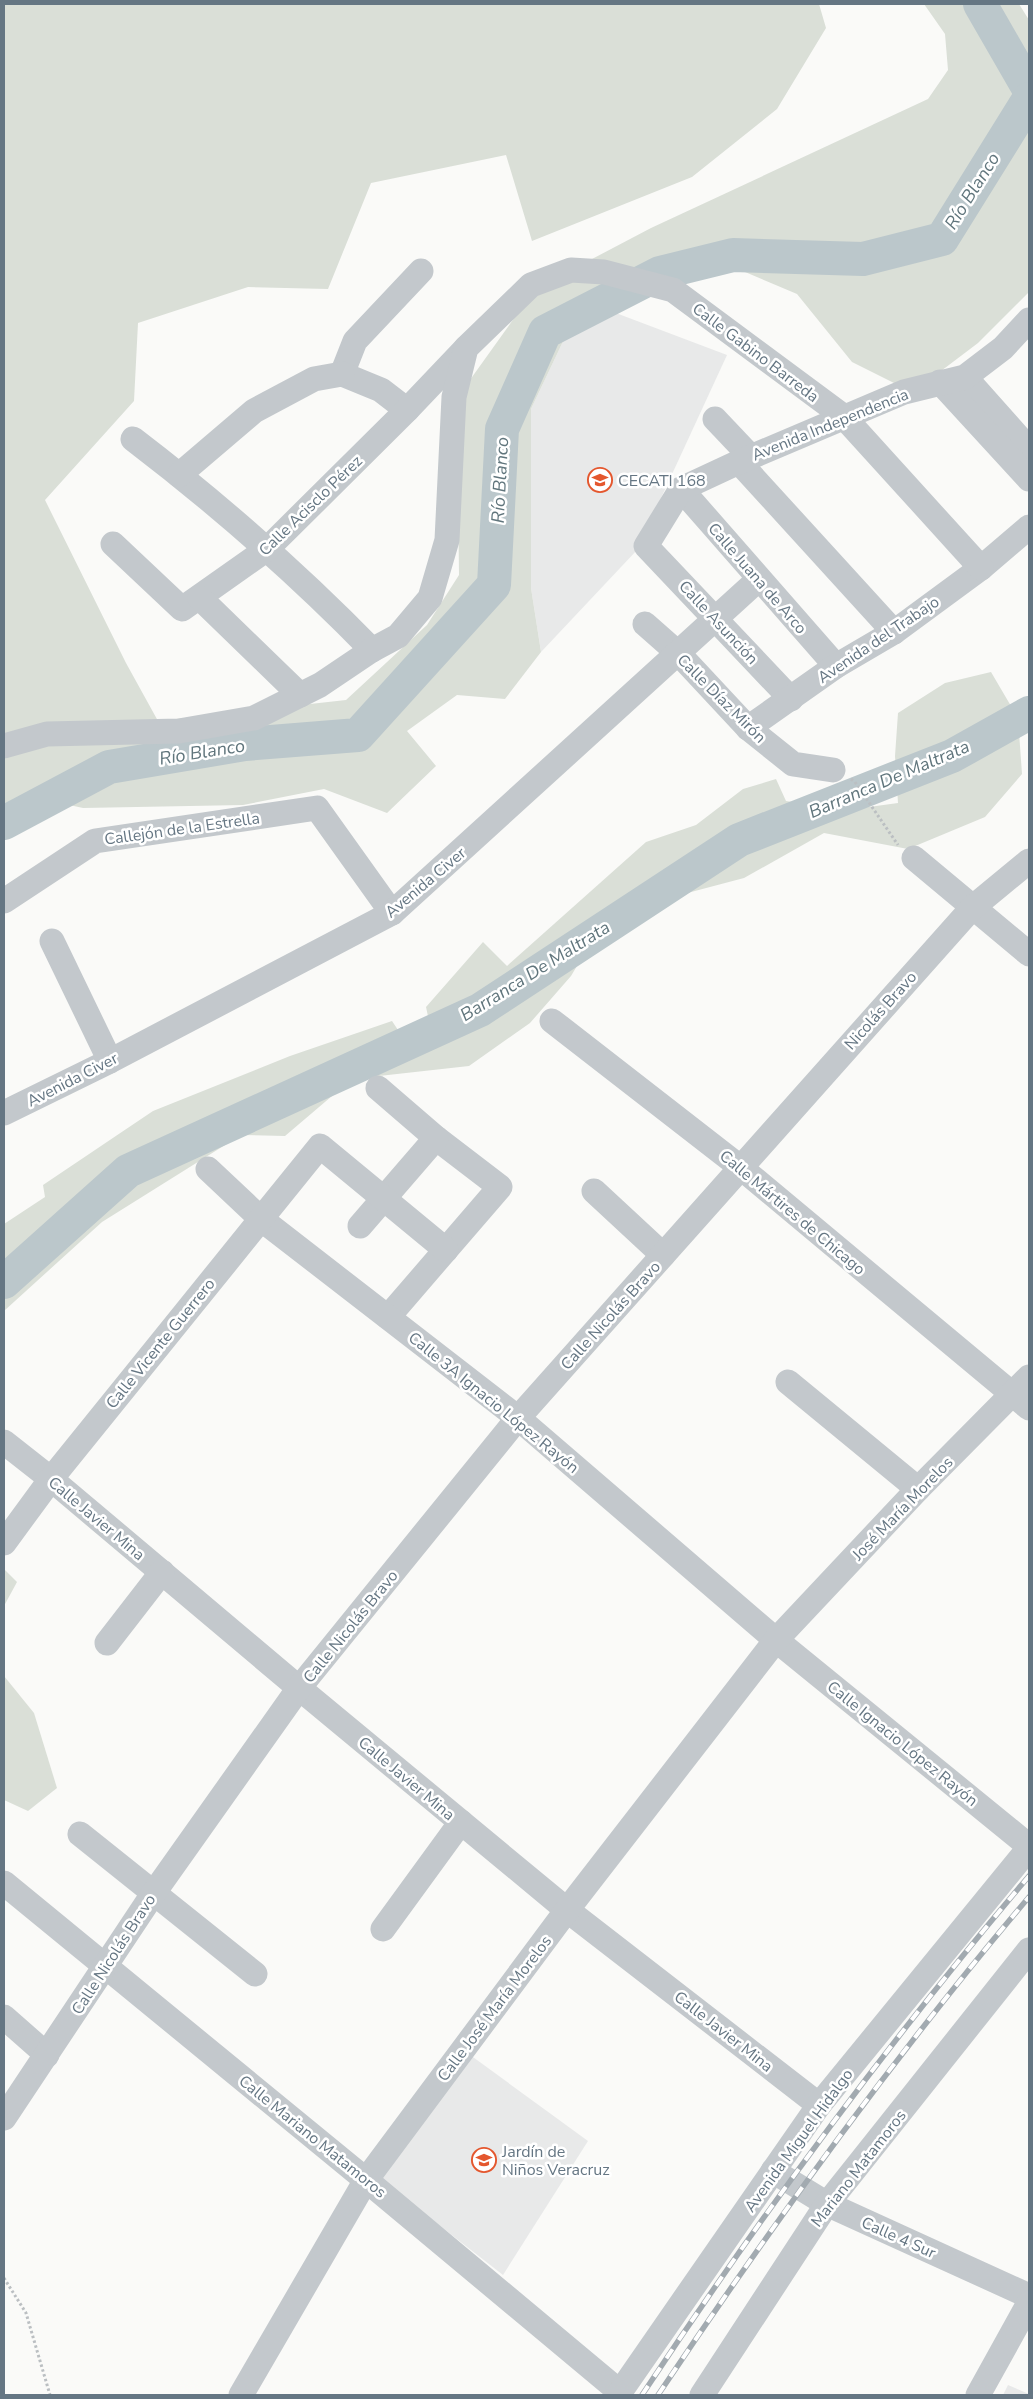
<svg xmlns="http://www.w3.org/2000/svg" width="1033" height="2399" font-family="'Nunito Sans',sans-serif">
  <style>
    .built { fill: #e8e9e9 }
    .green { fill: #dadfd7 }
    .lines { fill: none; stroke-linecap: round; stroke-linejoin: round }
    .river { stroke: #bbc7cb; stroke-width: 34 }
    .path { stroke: #bbbfc2; stroke-width: 3; stroke-dasharray: 2.5 2.5; stroke-linecap: butt }
    .minor { stroke: #c3c8cc; stroke-width: 25 }
    .rail-casing { stroke: #a2aab0; stroke-width: 5.5 }
    .rail { stroke: #fff; stroke-width: 4; stroke-dasharray: 11; stroke-linecap: butt }
    .labels { text-anchor: middle; stroke-width: 5; stroke-linejoin: round; paint-order: stroke }
    .street-label { font-size: 16px; fill: #657683; stroke: #fff }
    .poi-label { font-size: 16px; fill: #657683; stroke: #fff; text-anchor: start }
    .water-label { font-size: 18px; font-style: italic; fill: #60757c; stroke: #fff }
  </style>
  <rect width="100%" height="100%" fill="#fafaf8"/>
  <!-- built -->
  <g class="built">
    <polygon points="600,307 727,355 637,550 541,652 531,588 531,409 568,331"/>
    <polygon points="466,2052 588,2141 503,2275 380,2179"/>
    <polygon points="1008,2385 1029,2394 1029,2395 1003,2395"/>
  </g>
  <!-- green -->
  <g class="green">
    <polygon points="4,4 819,4 826,28 777,109 692,177 532,241 506,155 371,183 328,289 248,287 138,323 134,401 45,500 126,663 158,721 346,700 427,625 459,575 457,398 535,289 651,228 928,99 948,70 945,34 924,4 1019,4 1029,20 1029,292 978,343 941,371 902,387 852,362 797,294 738,269 625,290 568,331 531,409 531,588 541,652 505,699 457,695 407,731 436,766 387,813 324,789 243,805 83,808 24,795 4,806"/>
    <polygon points="991,672 1018,718 1022,774 985,817 908,849 824,833 744,878 608,914 571,976 530,1023 469,1066 352,1079 285,1136 241,1135 102,1222 4,1311 4,1224 45,1197 43,1185 153,1111 290,1056 392,1021 402,1036 431,1030 426,1007 483,942 507,966 646,842 696,825 743,789 776,779 786,801 847,810 898,803 895,756 898,713 945,683"/>
    <polygon points="4,1569 17,1582 4,1606"/>
    <polygon points="4,1676 34,1713 57,1788 28,1811 4,1800"/>
  </g>
  <g class="lines">
    <!-- river -->
    <g class="river">
      <polyline points="980,4 1029,89"/>
      <polyline points="4,823 109,767 245,744 358,735 494,585 502,429 545,332 660,273 733,255 863,259 942,239 1029,99"/>
      <polyline points="4,1282 128,1171 480,1010 739,840 952,756 1029,713"/>
    </g>
    <!-- path -->
    <g class="path">
      <polyline points="851,779 855,782 898,845"/>
      <polyline points="4,2278 26,2313 50,2395"/>
    </g>
    <!-- minor -->
    <g class="minor">
      <polyline points="342,374 355,341 421,271"/>
      <polyline points="342,374 381,390 407,410"/>
      <polyline points="965,377 1029,449"/>
      <polyline points="940,382 1029,479"/>
      <polyline points="715,419 751,457"/>
      <path d="M133,439c85,65 165,135 239,211"/>
      <polyline points="739,462 894,632"/>
      <polyline points="179,475 254,411 314,379 342,374"/>
      <polyline points="681,489 836,666"/>
      <polyline points="113,544 182,609 267,549 407,410 466,348"/>
      <polyline points="200,598 300,695"/>
      <polyline points="645,624 679,654 748,728 793,764 833,770"/>
      <polyline points="791,699 646,546 681,489 739,462 904,392 965,377 1003,348 1029,320"/>
      <polyline points="748,728 836,666 894,632 981,568 1029,527"/>
      <polyline points="4,746 47,734 179,731 254,718 320,685 372,650 398,636 430,598 447,540 454,397 466,348 531,285 571,270 604,272 673,290 843,416 981,568"/>
      <polyline points="914,858 1029,954"/>
      <polyline points="4,901 95,841 317,808 392,913"/>
      <polyline points="52,941 110,1061"/>
      <polyline points="552,1021 740,1167 1029,1408"/>
      <polyline points="378,1088 436,1138 500,1187 388,1317"/>
      <polyline points="4,1113 110,1061 392,913 759,579"/>
      <polyline points="208,1169 261,1219 518,1418 776,1640 1029,1846"/>
      <polyline points="594,1191 663,1255"/>
      <polyline points="360,1226 436,1138"/>
      <polyline points="788,1382 918,1489"/>
      <polyline points="4,1442 51,1479 299,1688 567,1910 819,2105"/>
      <polyline points="4,1543 51,1479 320,1146 446,1250"/>
      <polyline points="107,1643 162,1572"/>
      <polyline points="80,1834 255,1974"/>
      <polyline points="4,1883 366,2180 620,2392"/>
      <polyline points="383,1929 461,1822"/>
      <polyline points="4,2017 47,2055"/>
      <polyline points="4,2118 153,1894 299,1688 518,1418 972,908 1029,861"/>
      <polyline points="773,2171 827,2204 1029,2296"/>
      <polyline points="241,2395 366,2180 567,1910 776,1640 918,1489 1029,1377"/>
      <polyline points="618,2395 819,2105 1029,1848"/>
      <polyline points="702,2395 827,2204 1029,1950"/>
      <polyline points="978,2395 1029,2303"/>
    </g>
    <defs>
      <g id="rail">
        <path d="M642,2395c119,-180 247,-354 387,-519"/>
        <path d="M658,2395c115,-172 237,-340 371,-498"/>
      </g>
    </defs>
    <!-- rail casing -->
    <use href="#rail" class="rail-casing"/>
    <!-- rail -->
    <use href="#rail" class="rail"/>
  </g>
  <!-- icons -->
  <defs>
    <symbol id="school-ring" viewBox="-11 -11 22 22"><circle r="9.5" fill="#fff" stroke="#e4572e" stroke-width="1.5"/><path d="M0-5L7-2L0 1L-7-2ZM-4 1L0 2.5L4 1V4Q0 6-4 4Z" fill="#e4572e"/></symbol>
  </defs>
  <g fill-rule="evenodd">
    <use href="#school-ring" x="586" y="466" width="28" height="28"/>
    <use href="#school-ring" x="470" y="2146" width="28" height="28"/>
  </g>
  <g class="labels">
    <!-- street labels -->
    <g class="street-label">
      <text transform="translate(756 352) rotate(37)" y="6">Calle Gabino Barreda</text>
      <text transform="translate(830 424) rotate(-22)" y="6">Avenida Independencia</text>
      <text transform="translate(310 505) rotate(-44)" y="6">Calle Acisclo Pérez</text>
      <text transform="translate(758 578) rotate(49)" y="6">Calle Juana de Arco</text>
      <text transform="translate(719 622) rotate(47)" y="6">Calle Asunción</text>
      <text transform="translate(878 639) rotate(-34)" y="6">Avenida del Trabajo</text>
      <text transform="translate(722 698) rotate(45)" y="6">Calle Díaz Mirón</text>
      <text transform="translate(182 828) rotate(-8)" y="6">Callejón de la Estrella</text>
      <text transform="translate(425 882) rotate(-40)" y="6">Avenida Civer</text>
      <text transform="translate(880 1010) rotate(-48)" y="6">Nicolás Bravo</text>
      <text transform="translate(72 1079) rotate(-27)" y="6">Avenida Civer</text>
      <text transform="translate(793 1212) rotate(40)" y="6">Calle Mártires de Chicago</text>
      <text transform="translate(610 1315) rotate(-48)" y="6">Calle Nicolás Bravo</text>
      <text transform="translate(160 1343) rotate(-51)" y="6">Calle Vicente Guerrero</text>
      <text transform="translate(494 1402) rotate(39)" y="6">Calle 3A Ignacio López Rayón</text>
      <text transform="translate(902 1508) rotate(-46)" y="6">José María Morelos</text>
      <text transform="translate(97 1518) rotate(40)" y="6">Calle Javier Mina</text>
      <text transform="translate(350 1626) rotate(-51)" y="6">Calle Nicolás Bravo</text>
      <text transform="translate(903 1743) rotate(39)" y="6">Calle Ignacio López Rayón</text>
      <text transform="translate(407 1778) rotate(40)" y="6">Calle Javier Mina</text>
      <text transform="translate(113 1954) rotate(-57)" y="6">Calle Nicolás Bravo</text>
      <text transform="translate(494 2008) rotate(-53)" y="6">Calle José María Morelos</text>
      <text transform="translate(724 2031) rotate(38)" y="6">Calle Javier Mina</text>
      <text transform="translate(313 2136) rotate(39)" y="6">Calle Mariano Matamoros</text>
      <text transform="translate(798 2140) rotate(-54)" y="6">Avenida Miguel Hidalgo</text>
      <text transform="translate(858 2168) rotate(-52)" y="6">Mariano Matamoros</text>
      <text transform="translate(899 2237) rotate(24)" y="6">Calle 4 Sur</text>
    </g>
    <!-- poi labels -->
    <g class="poi-label">
      <text x="618" y="486">CECATI 168</text>
      <text x="502" y="2157">Jardín de<tspan x="502" dy="18">Niños Veracruz</tspan></text>
    </g>
    <!-- water labels -->
    <g class="water-label">
      <text transform="translate(972 191) rotate(-58)" y="6">Río Blanco</text>
      <text transform="translate(500 480) rotate(-87)" y="6">Río Blanco</text>
      <text transform="translate(202 752) rotate(-9)" y="6">Río Blanco</text>
      <text transform="translate(889 779) rotate(-23)" y="6">Barranca De Maltrata</text>
      <text transform="translate(535 971) rotate(-32)" y="6">Barranca De Maltrata</text>
    </g>
  </g>
  <!-- border -->
  <rect width="1033" height="2399" fill="none" stroke="#657683" stroke-width="10"/>
</svg>
